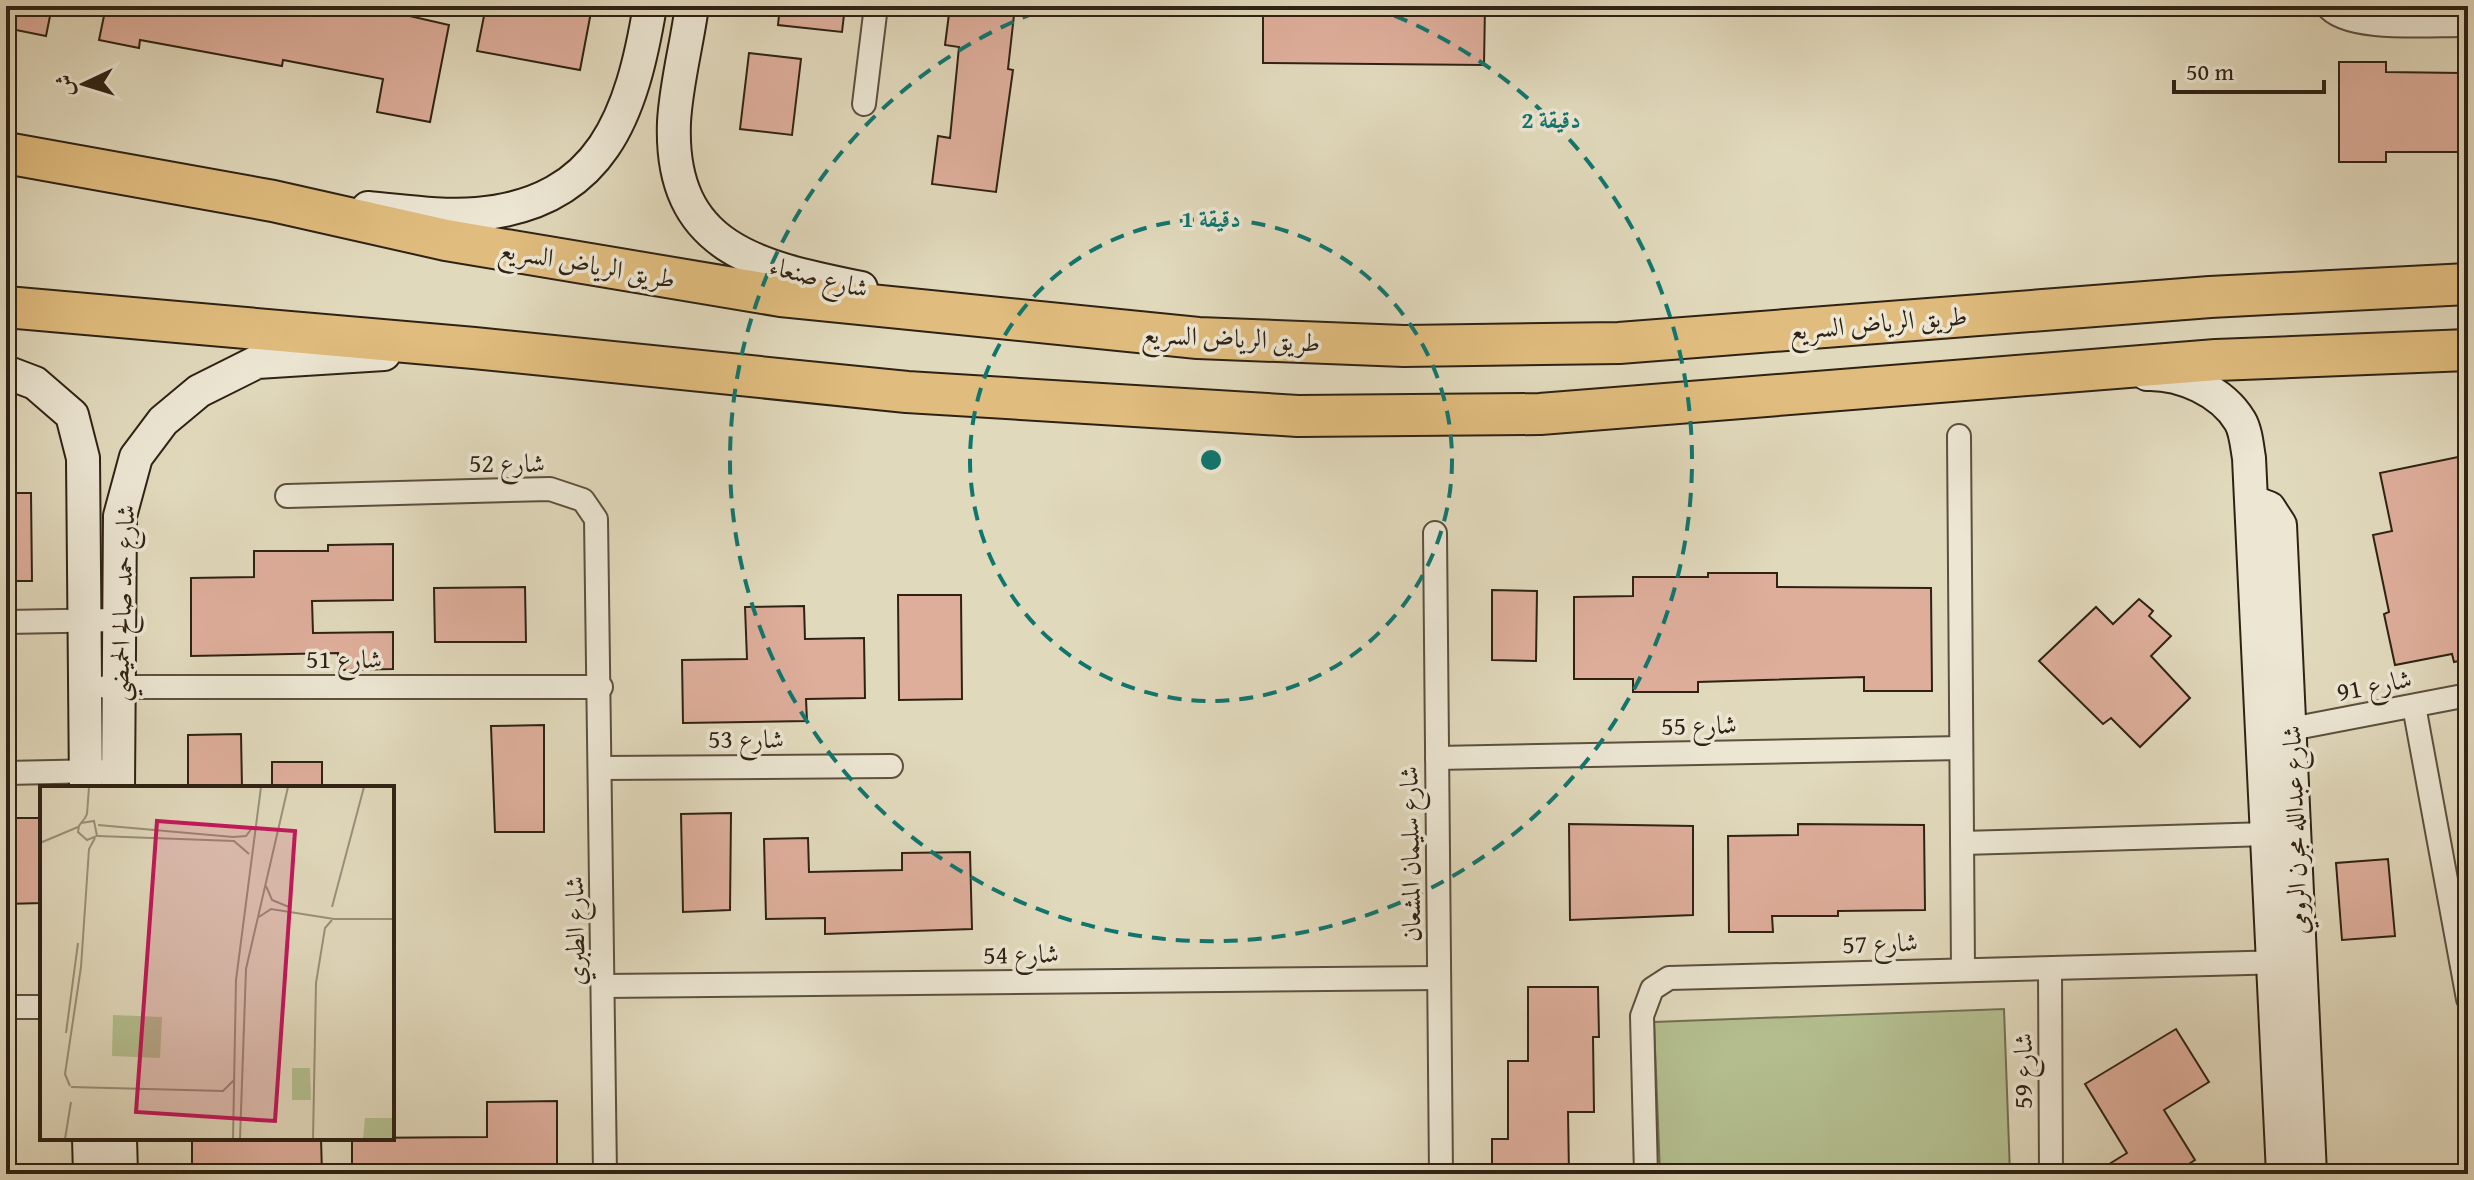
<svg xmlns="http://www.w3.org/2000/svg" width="2474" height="1180" font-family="'Gentium Book Plus',Amiri,serif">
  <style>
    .green { fill: #b4bf90; stroke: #727052; stroke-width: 2 }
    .building { fill: #deae9b; stroke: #2f2214; stroke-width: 2 }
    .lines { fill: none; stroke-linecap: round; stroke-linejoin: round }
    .street-casing { stroke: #5c503e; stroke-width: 26 }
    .secondary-casing { stroke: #2f2214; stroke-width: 36 }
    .highway-casing { stroke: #2f2214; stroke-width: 44 }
    .street { stroke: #ece6d3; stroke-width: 22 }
    .secondary { stroke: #ece6d3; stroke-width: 32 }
    .highway { stroke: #e0bc7e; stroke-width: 40 }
    .ring { fill: none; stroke: #0f766e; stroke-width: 4; stroke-dasharray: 14 10 }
    .labels { text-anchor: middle; stroke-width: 7; stroke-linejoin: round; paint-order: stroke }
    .street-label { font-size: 26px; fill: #2f2214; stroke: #ece6d3 }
    .inset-road { fill: none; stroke: #9a9079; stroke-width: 2 }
    .view { fill: #c2185b; fill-opacity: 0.15; stroke: #c2185b; stroke-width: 4 }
    .inset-edge { fill: none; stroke: #2f2214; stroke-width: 4 }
    .centre { fill: #0f766e; stroke: #ece6d3; stroke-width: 4 }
    .ring-label { font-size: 24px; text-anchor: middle; font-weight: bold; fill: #0f766e; stroke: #ece6d3; stroke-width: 7; stroke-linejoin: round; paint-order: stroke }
  </style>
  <rect width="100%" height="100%" fill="#e1d9bc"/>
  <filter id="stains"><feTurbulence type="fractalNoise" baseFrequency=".0025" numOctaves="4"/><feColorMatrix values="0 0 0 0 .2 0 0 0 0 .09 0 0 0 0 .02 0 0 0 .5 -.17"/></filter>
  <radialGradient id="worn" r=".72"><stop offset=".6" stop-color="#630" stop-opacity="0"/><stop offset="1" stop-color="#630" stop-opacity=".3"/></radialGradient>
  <!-- green -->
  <polygon class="green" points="2004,1009 2010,1174 1660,1174 1654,1022"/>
  <!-- building -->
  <g class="building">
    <polygon points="6,6 52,6 46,36 6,28"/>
    <polygon points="106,6 366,6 449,25 430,122 377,112 383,79 283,60 282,66 140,40 139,48 99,40"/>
    <polygon points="486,6 558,6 591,12 580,70 477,51"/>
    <polygon points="780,6 845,6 842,32 778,25"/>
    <polygon points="950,6 1015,6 1008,69 1013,70 996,192 932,184 938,136 950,138 959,47 945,45"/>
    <polygon points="1263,6 1485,6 1484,65 1263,63"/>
    <polygon points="749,53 801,59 792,135 740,129"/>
    <polygon points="2339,62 2386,62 2386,72 2461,73 2461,152 2386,152 2386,162 2339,162"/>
    <polygon points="2468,455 2468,659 2454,662 2452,654 2395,665 2384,614 2389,612 2373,535 2392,531 2380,473"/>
    <polygon points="6,493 31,493 32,581 6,581"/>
    <polygon points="393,544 393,600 312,601 313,633 393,632 393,669 338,670 338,653 191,656 191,578 254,577 254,551 328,551 328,545"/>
    <polygon points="1708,573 1777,573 1777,587 1931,588 1932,691 1864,691 1864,677 1698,682 1698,692 1633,692 1633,679 1574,679 1574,597 1633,596 1633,577 1708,577"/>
    <polygon points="525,587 526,642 435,642 434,588"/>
    <polygon points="1492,590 1537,591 1536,661 1492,660"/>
    <polygon points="898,595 961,595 962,699 899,700"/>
    <polygon points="2139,599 2153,611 2149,616 2171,636 2151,656 2190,698 2140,747 2111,718 2103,724 2039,661 2096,607 2113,624"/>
    <polygon points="804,606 805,639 864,638 865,698 806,699 807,721 683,723 682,660 747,659 745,607"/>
    <polygon points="544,725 544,832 495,832 491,726"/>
    <polygon points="241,734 242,788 188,788 188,735"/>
    <rect x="272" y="762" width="50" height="26"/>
    <polygon points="731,813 730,910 683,912 681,814"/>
    <polygon points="6,818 42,818 42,903 6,904"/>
    <polygon points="1569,824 1693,826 1693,915 1570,920"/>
    <polygon points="1798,824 1924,825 1925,910 1838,911 1838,916 1772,916 1773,932 1729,932 1728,836 1798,835"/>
    <polygon points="808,838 809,872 902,870 902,853 970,852 972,929 825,934 825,918 766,919 764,839"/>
    <polygon points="2388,859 2395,936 2342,940 2336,863"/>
    <polygon points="1528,987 1598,987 1599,1037 1593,1037 1594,1112 1568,1112 1569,1174 1492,1174 1492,1139 1508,1139 1508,1061 1528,1061"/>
    <polygon points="2176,1029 2209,1082 2164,1110 2195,1160 2173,1174 2093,1174 2127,1153 2085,1084"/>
    <polygon points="557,1101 557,1174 352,1174 352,1138 487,1137 487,1102"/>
    <polygon points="192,1138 321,1138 322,1174 192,1174"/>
  </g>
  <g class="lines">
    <defs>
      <g id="street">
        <path d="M2327,6c19,27 109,18 141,19"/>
        <polyline points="864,104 876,6"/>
        <polyline points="1959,436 1963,969"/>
        <polyline points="287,496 550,489 583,500 596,519 605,1174"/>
        <polyline points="1435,533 1441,1174"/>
        <polyline points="6,622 117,620"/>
        <polyline points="106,687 601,687"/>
        <polyline points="2414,706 2468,999"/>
        <polyline points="2291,729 2468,695"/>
        <polyline points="1437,758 1961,748"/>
        <polyline points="601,768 891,766"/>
        <polyline points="6,773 100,771"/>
        <polyline points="1962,843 2268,834"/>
        <polyline points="2050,969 2051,1174"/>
        <polyline points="603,986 1439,978"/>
        <polyline points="6,1007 42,1007"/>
        <polyline points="1646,1174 1642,1016 1652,989 1669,978 2287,962"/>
      </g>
      <g id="secondary">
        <path d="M692,6c-5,38 -16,78 -18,116 -5,127 84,145 187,166"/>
        <path d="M368,208c35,3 74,9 109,6 126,-11 155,-100 173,-208"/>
        <polyline points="6,372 35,383 72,415 83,458 86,788"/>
        <path d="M2147,374c34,-1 75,17 93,47 6,10 7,26 9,37l34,716"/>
        <polyline points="2252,509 2261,505 2269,508 2280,525 2310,1174"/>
        <polyline points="118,788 120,516 136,457 163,421 199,391 257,362 384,354"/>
        <polyline points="89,1138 90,1174"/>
        <polyline points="120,1138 121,1174"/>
      </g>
      <g id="highway">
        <polyline points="6,153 273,201 446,240 781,296 1198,338 1404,346 1619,343 2210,297 2468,284"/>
        <polyline points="6,307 474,348 907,392 1298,416 1540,414 2216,360 2468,350"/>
      </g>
    </defs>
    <!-- street casing -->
    <use href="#street" class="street-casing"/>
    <!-- secondary casing -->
    <use href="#secondary" class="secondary-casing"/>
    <!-- highway casing -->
    <use href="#highway" class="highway-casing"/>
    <!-- street -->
    <use href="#street" class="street"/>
    <!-- secondary -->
    <use href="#secondary" class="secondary"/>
    <!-- highway -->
    <use href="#highway" class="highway"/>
  </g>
  <!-- distance rings -->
  <g class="ring">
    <circle cx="1211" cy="460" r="241"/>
    <path d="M1372 7A481 481 0 1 1 1050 7"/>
  </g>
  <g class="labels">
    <!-- street labels -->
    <g class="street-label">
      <text transform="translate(587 264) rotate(10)" y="9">طريق الرياض السريع</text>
      <text transform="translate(819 277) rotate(14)" y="9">شارع صنعاء</text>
      <text transform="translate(1878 323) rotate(-5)" y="9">طريق الرياض السريع</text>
      <text transform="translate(1231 338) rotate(3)" y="9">طريق الرياض السريع</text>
      <text x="507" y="472">شارع 52</text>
      <text transform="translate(122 603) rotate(-88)" y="9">شارع حمد صالح الحميضي</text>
      <text x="344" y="668">شارع 51</text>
      <text transform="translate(2374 685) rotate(-11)" y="9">شارع 91</text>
      <text transform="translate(1699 725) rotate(-1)" y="9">شارع 55</text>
      <text x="746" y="748">شارع 53</text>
      <text transform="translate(2295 830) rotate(-92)" y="9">شارع عبدالله مجرن الرومي</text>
      <text transform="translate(1410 854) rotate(-91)" y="9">شارع سليمان المشعان</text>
      <text transform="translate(575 931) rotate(-91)" y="9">شارع الطبري</text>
      <text transform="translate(1880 943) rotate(-2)" y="9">شارع 57</text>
      <text transform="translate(1021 954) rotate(-1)" y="9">شارع 54</text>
      <text transform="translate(2023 1071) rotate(-90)" y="9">شارع 59</text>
    </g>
  </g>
  <!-- overview -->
  <g transform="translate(40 786)">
    <rect width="354" height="354" fill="#e1d9bc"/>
    <path d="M73,229l49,2 -2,41 -48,-2zM252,282h18l1,32h-19zM325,332h29v21h-31z" fill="#b4bf90"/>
    <path class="inset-road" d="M41,37l13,-2 3,15 -10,4 -9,-8 1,-6 2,-3 4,-5 2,-4 2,-27M58,39l135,12 13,-1 6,-8M58,50l136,5 15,13M0,57l38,-16M226,100l6,14 17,7M292,121l32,-120M219,131l12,-8 63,10h60M26,247l12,-90M30,300l-5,-12 16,-107 8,-118 6,-11M31,301l152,4 11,-11M25,353l6,-37M193,353l3,-159 25,-193M200,353l6,-170 42,-182M273,353l3,-156 9,-55 7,-8"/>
    <path class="view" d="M117,35l138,10 -20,290 -139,-9z"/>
    <rect width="354" height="354" class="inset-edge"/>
  </g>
  <circle cx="1211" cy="460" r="12" class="centre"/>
  <g class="ring-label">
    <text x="1551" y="128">2 دقيقة</text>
    <text x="1211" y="227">1 دقيقة</text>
  </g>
  <!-- margin -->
  <rect width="2474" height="1180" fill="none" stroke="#e1d9bc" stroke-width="32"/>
  <rect x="8" y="8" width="2458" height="1164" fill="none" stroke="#2f2214" stroke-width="4"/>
  <rect x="16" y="16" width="2442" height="1148" fill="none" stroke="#2f2214" stroke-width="2"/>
  <!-- north arrow -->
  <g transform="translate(84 84) rotate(266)" stroke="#ece6d3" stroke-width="6" paint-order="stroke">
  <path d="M0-6L14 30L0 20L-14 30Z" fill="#2f2214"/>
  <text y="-12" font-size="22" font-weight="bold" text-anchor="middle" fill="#2f2214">ش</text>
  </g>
  <!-- scale -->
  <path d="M2174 80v12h150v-12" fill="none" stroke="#2f2214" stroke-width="4"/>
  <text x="2186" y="80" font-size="24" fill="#2f2214" stroke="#ece6d3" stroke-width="6" paint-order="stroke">50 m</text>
  <rect width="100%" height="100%" filter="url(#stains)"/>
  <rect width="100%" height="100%" fill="url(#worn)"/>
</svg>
